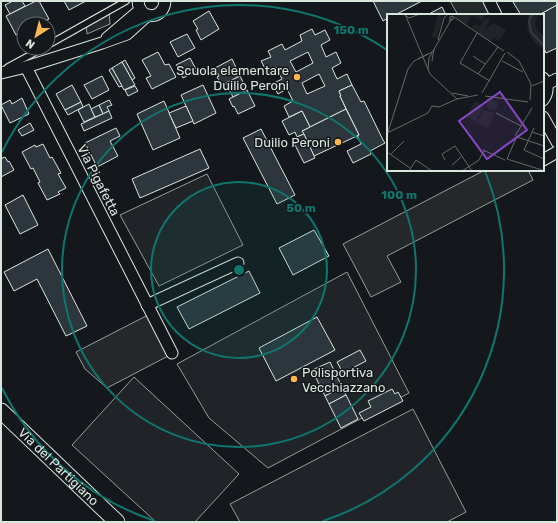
<svg xmlns="http://www.w3.org/2000/svg" width="558" height="523" font-family="Rubik,sans-serif">
  <style>
    .green { fill: #202428; stroke: #939e99 }
    .parking { fill: #24282b; stroke: #939e99 }
    .building { fill: #2c363c; stroke: #d8e6dc; fill-rule: evenodd }
    .lines { fill: none; stroke-linecap: round; stroke-linejoin: round }
    .lane-casing { stroke: #d8e6dc; stroke-width: 8 }
    .street-casing { stroke: #d8e6dc; stroke-width: 13 }
    .secondary-casing { stroke: #d8e6dc; stroke-width: 17 }
    .lane { stroke: #14181c; stroke-width: 5.5 }
    .street { stroke: #14181c; stroke-width: 11 }
    .secondary { stroke: #14181c; stroke-width: 15 }
    .ring { fill: none; stroke: #0f766e; stroke-width: 2 }
    .poi-dot { fill: #ffb74d; stroke: #14181c; stroke-width: 1.5 }
    .labels { text-anchor: middle; stroke-width: 3; stroke-linejoin: round; paint-order: stroke }
    .poi-label { font-size: 13px; fill: #d8e6dc; stroke: #14181c; text-anchor: end }
    .street-label { font-size: 13px; fill: #d8e6dc; stroke: #14181c }
    .inset-river { fill: none; stroke: #363b3e; stroke-width: 2 }
    .inset-road { fill: none; stroke: #626a69; stroke-width: 1 }
    .view { fill: #8948c3; fill-opacity: 0.15; stroke: #8948c3; stroke-width: 2 }
    .inset-edge { fill: none; stroke: #d8e6dc; stroke-width: 2 }
    .centre { fill: #0f766e; stroke: #14181c; stroke-width: 2 }
    .ring-label { font-size: 12px; text-anchor: middle; font-weight: bold; fill: #0f766e; stroke: #14181c; stroke-width: 3; stroke-linejoin: round; paint-order: stroke }
  </style>
  <rect width="100%" height="100%" fill="#14181c"/>
  <!-- green -->
  <g class="green">
    <polygon points="207,174 243,245 159,286 120,215"/>
    <polygon points="347,272 409,393 268,468 209,418 177,364"/>
    <polygon points="134,377 239,474 195,522 156,522 72,445"/>
    <polygon points="413,409 466,512 447,522 240,522 230,504"/>
  </g>
  <!-- parking -->
  <g class="parking">
    <polygon points="450,1 489,1 496,15 458,15"/>
    <polygon points="109,11 110,24 87,34 86,24"/>
    <polygon points="485,170 528,170 533,180 387,256 401,282 371,297 343,244"/>
    <polygon points="148,315 170,355 107,388 85,369 76,352"/>
  </g>
  <!-- building -->
  <g class="building">
    <polygon points="13,1 22,1 25,6 10,14 5,5"/>
    <polygon points="36,1 39,1 49,19 39,24 24,24 24,33 23,32 16,35 6,16"/>
    <polygon points="64,1 86,1 69,10"/>
    <polygon points="373,1 422,1 395,15 388,15 388,18 383,21"/>
    <polygon points="515,1 557,1 557,5 539,15 521,15 513,2"/>
    <polygon points="557,5 557,48 546,53 543,46 543,15 539,15"/>
    <polygon points="442,7 446,15 427,15"/>
    <polygon points="209,11 219,29 201,40 196,30 198,29 193,21"/>
    <path d="M312,29l3,6 10,-5 5,10 -9,5 5,12 10,-5 5,11 -9,5 5,11 10,-5 5,11 -13,6 2,5h-1l6,13 -36,18 -8,-16 -13,6 -5,-11 9,-5 -6,-12 -9,5 -6,-10 10,-5 -6,-12 -9,5 -6,-11 10,-4 -3,-6 14,-7 3,6 17,-9 -2,-6zM308,52l5,11 -17,9 -6,-11zM319,74l6,12 -18,8 -5,-11z"/>
    <polygon points="187,34 195,48 178,57 170,42"/>
    <polygon points="158,52 165,65 169,64 176,77 152,89 146,78 151,76 142,60"/>
    <polygon points="190,58 197,71 183,78 176,65"/>
    <polygon points="232,59 240,76 222,85 217,77 219,76 215,68"/>
    <polygon points="125,60 135,78 132,80 122,62"/>
    <polygon points="122,62 135,85 124,90 112,68"/>
    <polygon points="112,68 122,86 119,87 109,70"/>
    <polygon points="102,76 109,90 92,99 84,85"/>
    <polygon points="240,76 247,90 233,97 226,83"/>
    <polygon points="72,85 81,102 65,110 56,94"/>
    <polygon points="203,85 216,113 194,124 181,95"/>
    <polygon points="352,85 361,102 364,101 383,140 385,143 370,151 371,154 353,163 347,151 361,144 357,135 359,135 340,96 341,96 339,91"/>
    <polygon points="135,86 138,91 128,96 125,90"/>
    <polygon points="247,90 255,106 238,114 234,106 233,107 229,99"/>
    <polygon points="22,98 29,114 10,123 1,105 10,100 12,104"/>
    <polygon points="109,100 112,105 107,107 109,111 103,114 99,105"/>
    <polygon points="164,101 180,138 153,150 137,114"/>
    <polygon points="81,102 83,107 68,115 65,110"/>
    <polygon points="89,104 95,117 84,122 78,110"/>
    <polygon points="99,105 103,114 95,117 91,109"/>
    <polygon points="186,106 193,121 176,128 169,113"/>
    <polygon points="346,109 359,135 314,156 302,131"/>
    <polygon points="109,111 112,118 84,131 81,124"/>
    <polygon points="302,111 310,127 302,131 304,134 297,137 295,132 289,135 282,121"/>
    <polygon points="30,123 34,130 22,136 18,130"/>
    <polygon points="116,128 120,136 110,141 118,156 97,167 85,143"/>
    <polygon points="261,129 295,195 277,204 243,138"/>
    <polygon points="304,134 315,158 304,163 292,139"/>
    <polygon points="43,144 50,158 52,157 61,173 58,174 66,188 58,192 60,194 47,200 38,183 40,182 33,168 31,169 22,152 35,145 36,147"/>
    <polygon points="200,149 209,168 140,198 132,179"/>
    <polygon points="5,157 8,162 9,161 14,170 1,177 1,159"/>
    <polygon points="23,195 38,225 20,234 5,205"/>
    <polygon points="314,230 329,256 293,275 279,248"/>
    <polygon points="48,249 87,326 66,336 37,279 14,291 4,272"/>
    <polygon points="249,271 260,293 189,329 177,307"/>
    <polygon points="317,317 335,350 276,381 259,348"/>
    <polygon points="360,350 366,361 343,373 337,362"/>
    <polygon points="330,362 342,387 325,396 312,370"/>
    <polygon points="342,387 346,395 329,404 325,396"/>
    <polygon points="392,389 395,394 398,392 403,401 364,421 359,413 371,407 368,401"/>
    <polygon points="346,395 358,419 341,428 329,404"/>
  </g>
  <g class="lines">
    <defs>
      <g id="lane">
        <polyline points="48,45 126,1"/>
        <polyline points="8,67 43,48"/>
      </g>
      <g id="street">
        <path d="M138,1c1,20 26,19 27,0"/>
        <polyline points="489,1 496,15"/>
        <polyline points="107,38 140,10"/>
        <polyline points="26,67 172,353"/>
        <polyline points="1,73 26,67 102,43 127,34 148,15"/>
        <path d="M543,78c6,7 5,15 0,22"/>
        <polyline points="547,84 557,79"/>
        <polyline points="543,117 557,142"/>
        <polyline points="543,160 557,152"/>
        <polyline points="147,305 238,263"/>
      </g>
      <g id="secondary">
        <path id="s1" d="M1,411l116,111"/>
      </g>
    </defs>
    <!-- lane casing -->
    <use href="#lane" class="lane-casing"/>
    <!-- street casing -->
    <use href="#street" class="street-casing"/>
    <!-- secondary casing -->
    <use href="#secondary" class="secondary-casing"/>
    <!-- lane -->
    <use href="#lane" class="lane"/>
    <!-- street -->
    <use href="#street" class="street"/>
    <!-- secondary -->
    <use href="#secondary" class="secondary"/>
  </g>
  <!-- distance rings -->
  <circle cx="239" cy="270" r="88" fill="#0f766e" fill-opacity=".12"/>
  <g class="ring">
    <circle cx="239" cy="270" r="88"/>
    <circle cx="239" cy="270" r="177"/>
    <path d="M155 521A265 265 0 0 1 2 388M2 152A265 265 0 0 1 387 50M485 171A265 265 0 0 1 323 521"/>
  </g>
  <!-- markers -->
  <g class="poi-dot">
    <circle cx="297" cy="77" r="4"/>
    <circle cx="338" cy="142" r="4"/>
    <circle cx="294" cy="379" r="4"/>
  </g>
  <g class="labels">
    <!-- poi labels -->
    <g class="poi-label">
      <text x="289" y="75">Scuola elementare<tspan x="289" dy="15">Duilio Peroni</tspan></text>
      <text x="330" y="147">Duilio Peroni</text>
      <text x="302" y="377" text-anchor="start">Polisportiva<tspan x="302" dy="15">Vecchiazzano</tspan></text>
    </g>
    <!-- street labels -->
    <g class="street-label">
      <text transform="translate(99 180) rotate(63)" y="5">Via Pigafetta</text>
      <text dy="5" stroke="none"><textPath href="#s1" startOffset="80">Via del Partigiano</textPath></text>
    </g>
  </g>
  <!-- overview -->
  <g transform="translate(387 14)">
    <rect width="157" height="157" fill="#14181c"/>
    <path d="M51,0l5,2 -6,22 -5,-1zM70,0h29l-4,7 -10,-5 -6,9 -10,-7zM142,0h9l-3,11 9,13v12l-10,-8 -7,-14zM98,4l5,1 -4,10 8,-6 12,7 -7,11 -5,-3 -3,4 -15,-10 3,-5 -3,4 -4,-3 2,-4 6,2zM99.5 91a5.5 5.5 0 1 1 11 0a5.5 5.5 0 1 1-11 0ZM88,87l9,4 -8,17 -9,-5zM96,96l12,3 -7,15 -11,-5z" fill="#202428"/>
    <path class="inset-river" d="M145,0l-3,7 2,11 13,14"/>
    <path class="inset-road" d="M18,0l25,60 27,25M18,1l4,3 11,-4M67,3l50,34M63,8v-5l3,-1v4l-3,-1M90,19l-17,30 30,18M51,26l6,-22 3,-3M120,38l12,9 12,23 -1,16M86,42l12,8M31,45l14,-7M45,47l2,-12M115,47l21,11M41,55l1,-11 22,-38M91,60l20,-27M145,72l12,-5M65,79l16,3M95,79l23,-40M98,82l43,6M109,99l25,13M147,114l-10,22 20,9M1,118l20,-63 6,-8 14,-7M145,118l12,4M0,119l41,-20 4,-7 7,1 18,-8 21,-4M128,122l17,-28M130,123l27,9M128,124l2,-2 -10,23 35,11M0,138l23,16M98,138l-2,-2 22,10M4,140l13,-13M58,146l-3,-6 13,-8 17,25M65,151l9,-8M22,157l7,-11 16,11M75,157l17,-11 4,-8"/>
    <path class="view" d="M113,78l27,38 -40,29 -28,-38z"/>
    <rect width="157" height="157" class="inset-edge"/>
  </g>
  <circle cx="239" cy="270" r="6" class="centre"/>
  <g class="ring-label">
    <text x="351" y="34">150 m</text>
    <text x="399" y="199">100 m</text>
    <text x="301" y="212">50 m</text>
  </g>
  <!-- border -->
  <rect width="558" height="523" fill="none" stroke="#d8e6dc" stroke-width="4"/>
  <!-- north arrow -->
  <g transform="translate(36 36) rotate(216)"><circle r="19" fill="#14181c" stroke="#626a69"/>
  <path d="M0-3L7 15L0 10L-7 15Z" fill="#ffb74d"/>
  <text y="-6" font-size="11" font-weight="bold" text-anchor="middle" fill="#d8e6dc">N</text>
  </g>
</svg>
